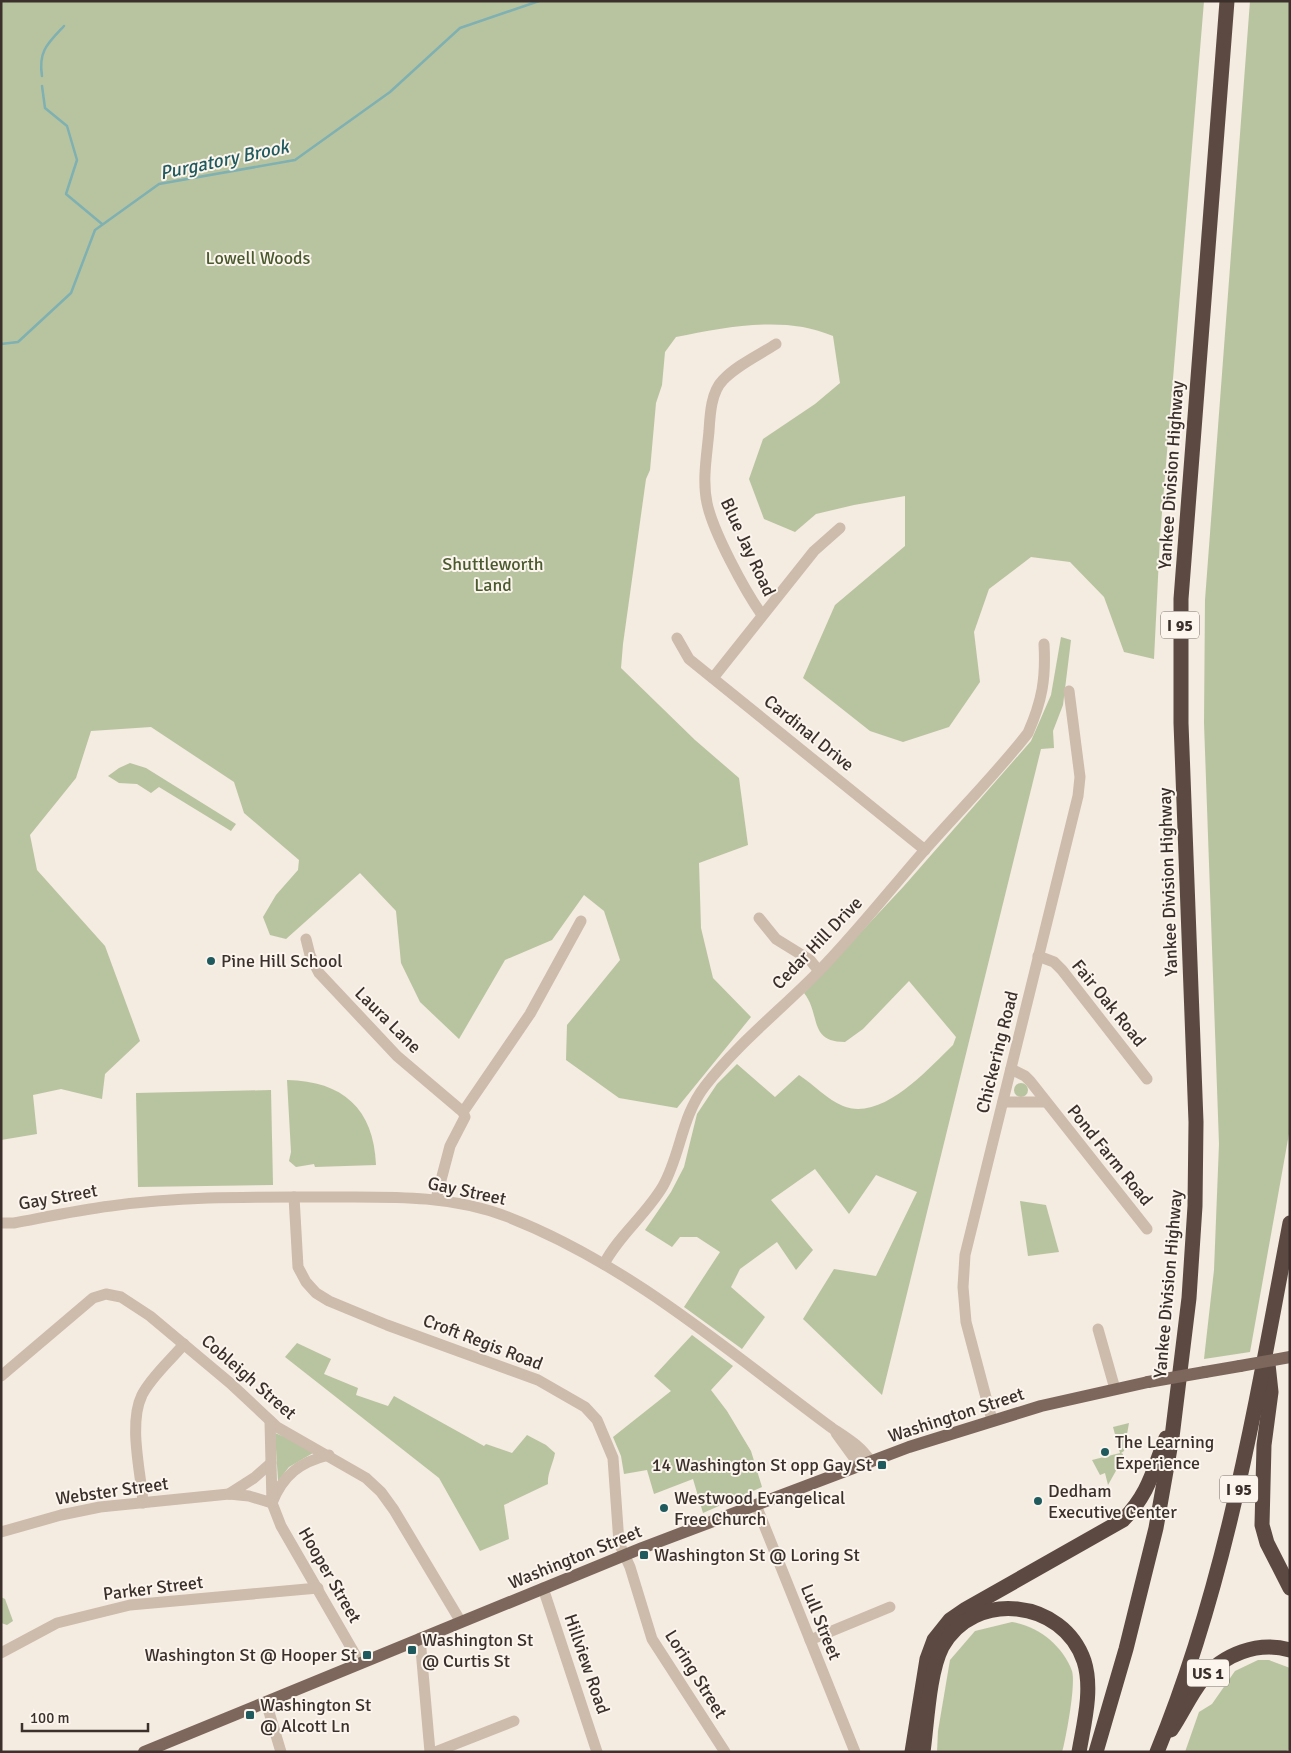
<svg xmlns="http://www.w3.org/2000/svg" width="1291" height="1753" font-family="Signika,sans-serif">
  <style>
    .green { fill: #b8c4a0 }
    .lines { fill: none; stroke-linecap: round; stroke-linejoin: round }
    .stream { stroke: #7fb0b2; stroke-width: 2.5 }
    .minor { stroke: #cdbbac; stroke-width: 11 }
    .major { stroke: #7d675c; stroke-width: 12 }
    .highway { stroke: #5c4a42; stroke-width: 15 }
    .major-bridge { stroke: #7d675c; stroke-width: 12 }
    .poi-dot { fill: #1f5a5e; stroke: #fbf5ee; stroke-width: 2 }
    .labels { text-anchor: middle; stroke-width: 4; stroke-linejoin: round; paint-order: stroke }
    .shield { fill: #fbf5ee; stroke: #756b66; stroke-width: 1 }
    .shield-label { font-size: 16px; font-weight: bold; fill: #3b302b }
    .park-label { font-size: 18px; fill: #4a5a2e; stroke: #fbf5ee }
    .street-label { font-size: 18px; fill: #3b302b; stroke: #fbf5ee }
    .poi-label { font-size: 18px; fill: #3b302b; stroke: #fbf5ee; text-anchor: start }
    .water-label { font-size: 19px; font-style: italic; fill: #1f5a5e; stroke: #fbf5ee }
  </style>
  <rect width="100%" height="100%" fill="#f4ebe1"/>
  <!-- green -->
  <g class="green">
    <path d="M1,1h1203l-44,536 -6,122 -30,-7 -20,-55 -34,-35 -39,-5 -42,32 -15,43 6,50 -31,45 -46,15 -33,-11 -67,-53 32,-73 70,-59v-50l-51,9 -38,9 -21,18 -31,-13 -15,-40 14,-40 52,-35 25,-21 -7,-47c-48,-21 -106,-9 -157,1l-11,15 -3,33 -6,18 -6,67 -4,9 -23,165 -2,24 74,72 44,38 9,67 -49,18 2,65 12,50 38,39 -74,91 -58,-10 -53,-38 1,-35 53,-65 -16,-49 -20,-16 -32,45 -47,20 -46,79 -39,-37 -19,-39 -5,-52 -36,-38 -74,66 -16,-4 -7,-18 13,-22 22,-25 1,-10 -55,-47 -10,-31 -83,-55 -60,4 -15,47 -46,57 7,35 68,76 35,95 -35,33 -3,25 -41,-10 -28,6 4,39 -36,6z"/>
    <polygon points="1250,1 1290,1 1290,1128 1250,1352 1204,1359 1214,1270 1219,1144 1204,723 1205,600"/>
    <path d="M1061,637l10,3 -8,65 -10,26 1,17 -13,1 -159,646 -79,-76 31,-50 42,7 41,-84 -41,-17 -27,39 -34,-45 -44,31 42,50 -17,20 -19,-28 -37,27 -9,18 34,30 -23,32 -58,-42 36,-55 -23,-15h-17l-8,10 -27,-17 26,-38 13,-25 13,-53 20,-30 20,-20 38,33 24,-22c14,9 29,25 44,31 39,16 85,-37 110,-61l3,-8 -47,-56 -46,48 -18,13c-37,0 -24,-28 -41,-49l100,-107 127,-145 20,-46z"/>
    <polygon points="130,763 146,768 236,824 231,831 159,787 151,793 137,784 119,783 108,776 119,768"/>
    <path d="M287,1080c56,1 87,29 89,85l-61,2 -1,-3 -18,3 -7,-6 2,-9z"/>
    <circle cx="1021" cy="1090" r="7"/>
    <polygon points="271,1090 273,1185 138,1187 136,1093"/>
    <polygon points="1020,1201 1046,1205 1059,1252 1028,1256"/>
    <polygon points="692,1335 733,1366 711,1390 727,1411 751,1451 762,1487 703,1513 693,1479 654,1494 647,1470 624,1474 621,1456 613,1437 671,1391 654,1376"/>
    <path d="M297,1343l34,16 -7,15 34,14 -2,7 32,11 6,-10 90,50 2,-2 26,9 15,-18 19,10 9,8c-2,11 -8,21 -7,31l-44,21 5,34 -29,12 -41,-73 -154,-121z"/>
    <polygon points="1129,1423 1124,1451 1121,1453 1123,1454 1122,1460 1108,1485 1105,1473 1100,1475 1092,1460 1120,1453 1113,1427"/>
    <polygon points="275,1433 298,1442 313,1453 289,1467 278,1481"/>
    <polygon points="1,1597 5,1599 13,1621 7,1625 1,1623"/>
    <path d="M1012,1622c27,5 50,23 60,49 4,13 -6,67 -10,81h-125l1,-21 12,-71 25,-29z"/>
    <polygon points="1258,1660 1269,1660 1290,1668 1290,1749 1284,1752 1185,1752 1199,1712 1212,1704 1235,1671"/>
  </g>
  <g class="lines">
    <!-- stream -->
    <g class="stream">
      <path d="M42,76c-4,-25 6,-33 22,-50"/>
      <polyline points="42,86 45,108 67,126 77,160 66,194 102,224"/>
      <polyline points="1,344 18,342 71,293 95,230 159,184 295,160 390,92 460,28 539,1"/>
    </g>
    <!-- minor -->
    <g class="minor">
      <path d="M762,615c-17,-24 -49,-83 -55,-112 -5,-23 0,-49 2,-72 1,-16 2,-39 14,-51 14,-15 36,-25 53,-36"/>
      <polyline points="677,638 689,659 925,850"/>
      <polyline points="713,678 814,551 840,528"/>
      <polyline points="759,918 776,939 810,960 819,971"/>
      <polyline points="306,939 310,955 319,973 397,1056 463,1112 465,1117 450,1146 436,1199"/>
      <polyline points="1038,956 1054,962 1062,970 1147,1079"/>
      <polyline points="1011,1069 1025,1076 1030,1081 1147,1229"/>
      <polyline points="1003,1102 1045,1102"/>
      <polyline points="463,1112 530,1014 581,921"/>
      <polyline points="294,1197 298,1267 306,1282 316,1293 329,1301 387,1325 538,1380 585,1407 597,1420 613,1458 619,1543 630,1567 652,1639 725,1752"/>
      <path d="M1,1223h13c32,-6 64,-13 97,-17 70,-10 142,-9 213,-9 62,0 125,-3 184,20 121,47 221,135 324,211 15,10 29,18 39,34"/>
      <path d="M604,1264c15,-29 42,-49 59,-78 18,-32 18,-69 42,-100 33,-43 76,-76 114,-115 37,-38 70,-80 104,-119 35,-40 73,-78 105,-119 14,-32 18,-54 16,-89"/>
      <polyline points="1098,1329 1115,1389"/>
      <polyline points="1,1376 93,1298 106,1294 121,1297 150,1316 230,1383 277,1427 366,1478 381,1492 394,1510 461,1622"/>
      <polyline points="992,1420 966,1322 963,1287 965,1255 1078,796 1080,777 1069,691"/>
      <polyline points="836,1433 860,1466"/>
      <path d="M329,1455c-29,7 -46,20 -57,48l9,23 79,137"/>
      <polyline points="229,1494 254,1478 271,1463"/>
      <path d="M143,1503c-2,-31 -15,-79 -1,-108 10,-19 28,-34 42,-51"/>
      <polyline points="756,1505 855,1752"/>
      <polyline points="1,1532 61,1515 100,1507 229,1494 249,1496 272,1503 270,1421"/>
      <polyline points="543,1588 597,1752"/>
      <polyline points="420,1638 430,1752"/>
      <polyline points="810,1640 890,1607"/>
      <polyline points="1,1653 57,1623 130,1605 318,1588"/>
      <polyline points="266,1702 281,1752"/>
      <polyline points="435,1752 514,1721"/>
    </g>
    <!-- major -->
    <g class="major">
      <polyline points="1205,1372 1240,1366"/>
      <polyline points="144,1752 642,1548 909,1447 1041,1406 1148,1382"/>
    </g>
    <!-- highway -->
    <g class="highway">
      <polyline points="1268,1364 1271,1392 1264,1445 1262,1525 1267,1543 1290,1588"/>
      <path d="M1171,1730c11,-16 19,-35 31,-50 21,-26 56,-39 88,-30"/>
      <path d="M912,1752l15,-93 7,-19 16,-20 16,-11 157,-89c26,-26 30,-50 43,-82"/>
      <path d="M923,1752c4,-29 6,-80 19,-105 32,-58 121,-48 142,14 9,28 0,62 -5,91"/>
      <polyline points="1096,1752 1126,1649 1156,1528 1172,1437 1189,1298 1195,1206 1196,1122 1181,723 1181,599 1227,1"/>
      <path d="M1157,1752c70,-170 99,-350 133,-529"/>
    </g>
    <!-- major-bridge -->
    <g class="major-bridge">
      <polyline points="1240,1366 1290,1357"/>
      <polyline points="1148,1382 1205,1372"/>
    </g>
  </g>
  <!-- markers -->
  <g class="poi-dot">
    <circle cx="211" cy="961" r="5"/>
    <circle cx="1105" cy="1452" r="5"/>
    <rect x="877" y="1460" width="10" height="10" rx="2.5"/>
    <circle cx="1038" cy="1501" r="5"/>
    <circle cx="664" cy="1508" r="5"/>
    <rect x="639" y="1550" width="10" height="10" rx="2.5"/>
    <rect x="407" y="1645" width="10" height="10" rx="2.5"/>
    <rect x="362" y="1650" width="10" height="10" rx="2.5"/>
    <rect x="245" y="1710" width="10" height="10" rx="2.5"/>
  </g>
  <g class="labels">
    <!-- shield labels -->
    <g class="shield">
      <rect x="1161" y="611.5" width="38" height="27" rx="4"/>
      <rect x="1220" y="1475.5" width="38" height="27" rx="4"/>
      <rect x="1187" y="1659.5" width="42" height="27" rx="4"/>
    </g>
    <g class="shield-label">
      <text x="1180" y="631">I 95</text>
      <text x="1239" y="1495">I 95</text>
      <text x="1208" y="1679">US 1</text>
    </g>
    <!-- park labels -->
    <g class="park-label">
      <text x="258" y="264">Lowell Woods</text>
      <text x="493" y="570">Shuttleworth<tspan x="493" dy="21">Land</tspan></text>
    </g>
    <!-- street labels -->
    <g class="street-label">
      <text transform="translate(1171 475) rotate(-86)" y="6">Yankee Division Highway</text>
      <text transform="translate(748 547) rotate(65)" y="6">Blue Jay Road</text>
      <text transform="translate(809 733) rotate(39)" y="6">Cardinal Drive</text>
      <text transform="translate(1168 882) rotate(-92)" y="6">Yankee Division Highway</text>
      <text transform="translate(817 943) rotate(-46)" y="6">Cedar Hill Drive</text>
      <text transform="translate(1109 1003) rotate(51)" y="6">Fair Oak Road</text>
      <text transform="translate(388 1020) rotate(45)" y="6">Laura Lane</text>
      <text transform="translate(997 1052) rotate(-76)" y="6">Chickering Road</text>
      <text transform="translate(1110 1155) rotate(51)" y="6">Pond Farm Road</text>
      <text transform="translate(467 1191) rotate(12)" y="6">Gay Street</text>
      <text transform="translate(58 1197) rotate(-10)" y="6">Gay Street</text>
      <text transform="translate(1168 1284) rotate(-85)" y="6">Yankee Division Highway</text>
      <text transform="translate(483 1342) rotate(21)" y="6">Croft Regis Road</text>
      <text transform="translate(249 1377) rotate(41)" y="6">Cobleigh Street</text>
      <text transform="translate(956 1415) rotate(-18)" y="6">Washington Street</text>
      <text transform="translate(112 1491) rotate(-8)" y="6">Webster Street</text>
      <text transform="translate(575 1557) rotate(-22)" y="6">Washington Street</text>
      <text transform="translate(330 1575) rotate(60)" y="6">Hooper Street</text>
      <text transform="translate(153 1588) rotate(-7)" y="6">Parker Street</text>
      <text transform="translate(821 1622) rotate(68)" y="6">Lull Street</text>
      <text transform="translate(587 1664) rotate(71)" y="6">Hillview Road</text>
      <text transform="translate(696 1674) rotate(58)" y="6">Loring Street</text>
    </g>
    <!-- poi labels -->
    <g class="poi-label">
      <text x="221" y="967">Pine Hill School</text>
      <text x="1115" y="1448">The Learning<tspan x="1115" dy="21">Experience</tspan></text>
      <text x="872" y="1471" text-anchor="end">14 Washington St opp Gay St</text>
      <text x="1048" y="1497">Dedham<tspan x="1048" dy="21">Executive Center</tspan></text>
      <text x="674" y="1504">Westwood Evangelical<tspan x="674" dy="21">Free Church</tspan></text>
      <text x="654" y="1561">Washington St @ Loring St</text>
      <text x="422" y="1646">Washington St<tspan x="422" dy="21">@ Curtis St</tspan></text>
      <text x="357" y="1661" text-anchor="end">Washington St @ Hooper St</text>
      <text x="260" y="1711">Washington St<tspan x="260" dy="21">@ Alcott Ln</tspan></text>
    </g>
    <!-- water labels -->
    <g class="water-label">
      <text transform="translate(224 159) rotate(-12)" y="7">Purgatory Brook</text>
    </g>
  </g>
  <!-- border -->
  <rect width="1291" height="1753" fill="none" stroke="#3b302b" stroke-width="5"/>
  <!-- scale -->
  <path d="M22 1723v8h126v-8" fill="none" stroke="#3b302b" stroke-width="2.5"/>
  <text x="30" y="1723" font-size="15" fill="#3b302b" stroke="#fbf5ee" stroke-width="4" paint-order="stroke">100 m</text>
</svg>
